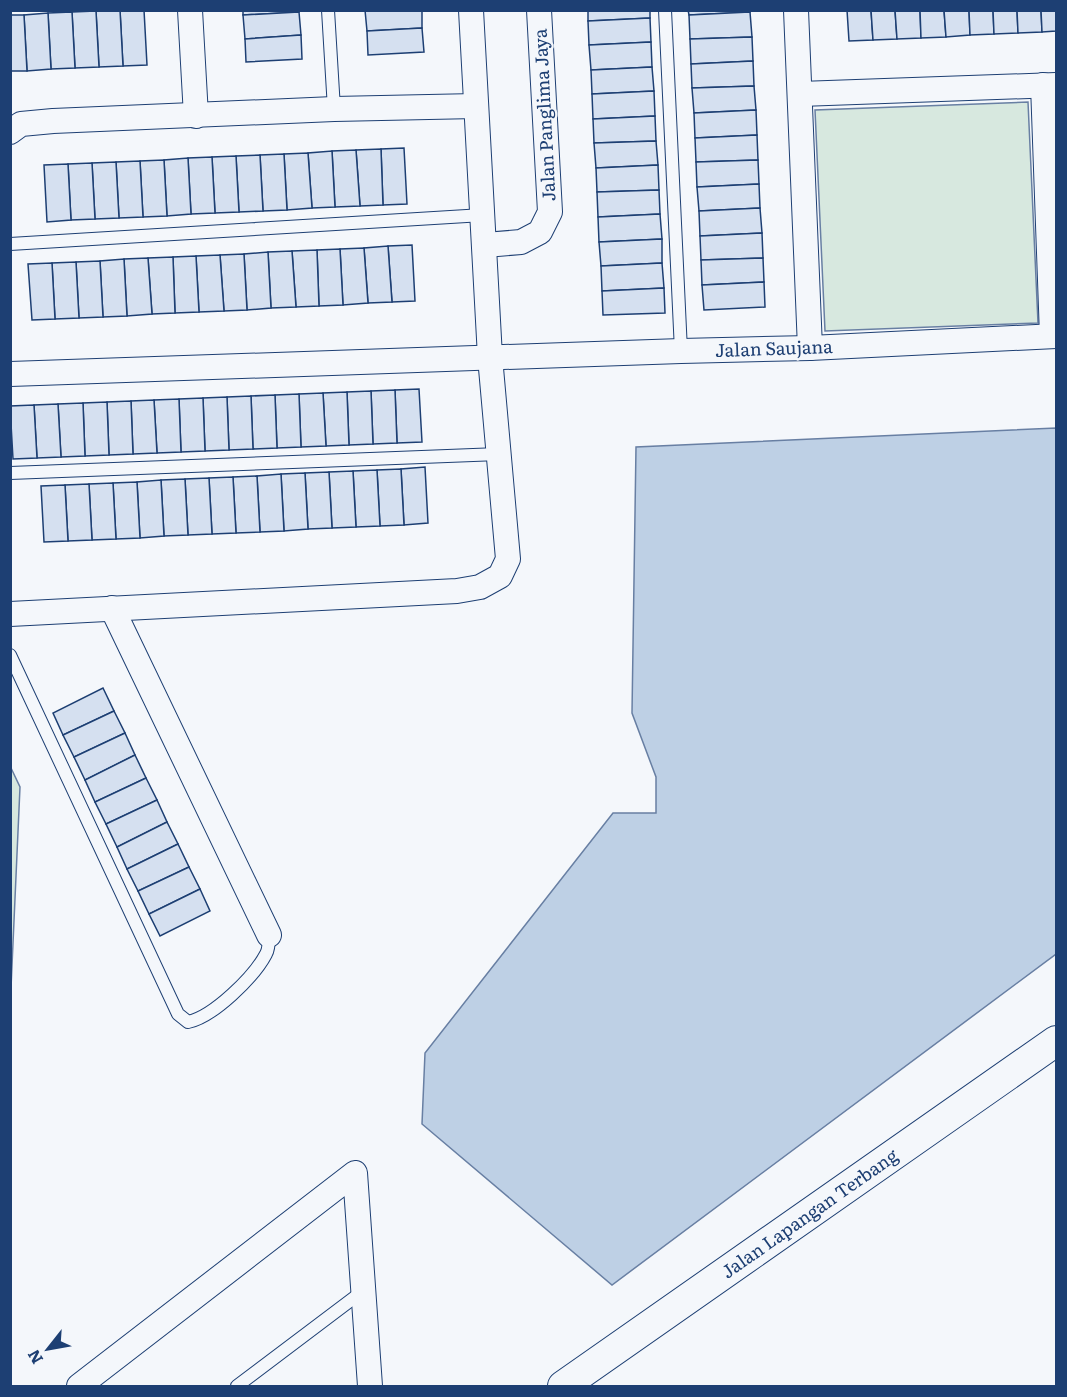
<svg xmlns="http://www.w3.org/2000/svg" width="1067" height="1397" font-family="Literata,serif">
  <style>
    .green { fill: #d7e8df; stroke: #687fa3; stroke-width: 1.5 }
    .water { fill: #bed0e5; stroke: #687fa3; stroke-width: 1.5 }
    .building { fill: #d5e0f0; stroke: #1d3f73; stroke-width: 1.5 }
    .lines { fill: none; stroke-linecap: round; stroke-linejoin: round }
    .service-casing { stroke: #1d3f73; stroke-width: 14 }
    .minor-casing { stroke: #1d3f73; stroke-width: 26 }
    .tertiary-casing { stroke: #1d3f73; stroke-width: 32 }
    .service { stroke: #f4f7fb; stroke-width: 12 }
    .minor { stroke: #f4f7fb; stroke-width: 24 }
    .tertiary { stroke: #f4f7fb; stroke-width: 30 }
    .labels { text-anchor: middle; stroke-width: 4.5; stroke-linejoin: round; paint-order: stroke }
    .street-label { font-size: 18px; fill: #1d3f73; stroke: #f4f7fb }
  </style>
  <rect width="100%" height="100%" fill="#f4f7fb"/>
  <!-- green -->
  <g class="green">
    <polygon points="1028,102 1038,323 825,331 815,110"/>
    <polygon points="11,768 20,787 11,988"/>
  </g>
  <!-- water -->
  <polygon class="water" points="1056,428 1056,954 612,1285 422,1124 425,1053 613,813 656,813 656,777 632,713 636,447"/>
  <!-- building -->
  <g class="building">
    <polygon points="120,10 144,10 147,65 123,66"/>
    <polygon points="120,10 123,66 99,67 96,11"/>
    <polygon points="243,10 299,10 299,12 243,15"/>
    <polygon points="365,10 422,10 422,28 367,31"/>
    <polygon points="588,10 650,10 650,18 588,21"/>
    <polygon points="688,10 750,10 750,12 689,15"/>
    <polygon points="847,10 871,10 873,40 849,41"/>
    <polygon points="871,10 895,10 897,39 873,40"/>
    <polygon points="895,10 920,10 921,38 897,39"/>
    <polygon points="920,10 944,10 946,37 921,38"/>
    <polygon points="944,10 969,10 970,35 946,37"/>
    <polygon points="969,10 993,10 994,34 970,35"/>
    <polygon points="993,10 1017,10 1018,33 994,34"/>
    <polygon points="1017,10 1041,10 1042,32 1018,33"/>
    <polygon points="1041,10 1056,10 1056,31 1042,32"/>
    <polygon points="96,11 99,67 75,68 72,12"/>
    <polygon points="72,12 75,68 51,69 48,13"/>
    <polygon points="299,12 301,35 245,39 243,15"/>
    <polygon points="750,12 752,37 690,39 689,15"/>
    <polygon points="48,13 51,69 27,71 24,15"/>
    <polygon points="10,15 24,15 27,71 10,71"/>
    <polygon points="650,18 651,42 589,45 588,21"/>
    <polygon points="422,28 424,52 368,55 367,31"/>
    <polygon points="301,35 302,59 246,62 245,39"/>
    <polygon points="752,37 753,61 691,64 690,39"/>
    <polygon points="651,42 652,67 591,70 589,45"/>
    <polygon points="753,61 754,86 692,88 691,64"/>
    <polygon points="652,67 654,91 592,94 591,70"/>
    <polygon points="754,86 756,110 694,113 692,88"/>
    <polygon points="654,91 655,116 593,119 592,94"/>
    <polygon points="756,110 757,135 695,138 694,113"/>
    <polygon points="655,116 656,141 594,143 593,119"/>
    <polygon points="757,135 758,160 696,162 695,138"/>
    <polygon points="656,141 658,165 596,168 594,143"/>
    <polygon points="404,148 407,204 383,205 381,149"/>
    <polygon points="381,149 383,205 360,206 356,150"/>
    <polygon points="356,150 360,206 335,207 332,151"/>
    <polygon points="332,151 335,207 312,208 308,153"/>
    <polygon points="308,153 312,208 287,210 284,154"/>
    <polygon points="284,154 287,210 263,211 260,155"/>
    <polygon points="260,155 263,211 239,212 236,156"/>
    <polygon points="236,156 239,212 215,213 212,157"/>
    <polygon points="212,157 215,213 191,214 188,158"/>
    <polygon points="188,158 191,214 167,216 164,160"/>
    <polygon points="164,160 167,216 143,217 140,161"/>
    <polygon points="758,160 759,184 697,187 696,162"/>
    <polygon points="140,161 143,217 119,218 116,162"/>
    <polygon points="116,162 119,218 95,219 92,163"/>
    <polygon points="92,163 95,219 71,220 68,164"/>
    <polygon points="68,164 71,220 47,222 44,165"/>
    <polygon points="658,165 659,190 597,192 596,168"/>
    <polygon points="759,184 760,208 699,211 697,187"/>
    <polygon points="659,190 660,214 598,217 597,192"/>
    <polygon points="760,208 762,233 700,236 699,211"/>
    <polygon points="660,214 662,239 599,242 598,217"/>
    <polygon points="762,233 763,258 701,260 700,236"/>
    <polygon points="662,239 662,263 601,266 599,242"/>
    <polygon points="412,245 415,301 392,302 388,246"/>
    <polygon points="388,246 392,302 368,303 364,248"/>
    <polygon points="364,248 368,303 343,305 340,249"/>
    <polygon points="340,249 343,305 319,306 317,250"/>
    <polygon points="317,250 319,306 296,307 292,251"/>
    <polygon points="292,251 296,307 271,308 268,252"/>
    <polygon points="268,252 271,308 247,310 244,254"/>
    <polygon points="244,254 247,310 224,311 220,255"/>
    <polygon points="220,255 224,311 199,312 196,256"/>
    <polygon points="196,256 199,312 175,313 173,257"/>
    <polygon points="173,257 175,313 152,314 148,258"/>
    <polygon points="148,258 152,314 127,316 124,259"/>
    <polygon points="763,258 764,282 702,285 701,260"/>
    <polygon points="124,259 127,316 103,317 100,261"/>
    <polygon points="100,261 103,317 79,318 76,262"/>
    <polygon points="76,262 79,318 55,319 52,263"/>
    <polygon points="52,263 55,319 32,320 28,264"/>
    <polygon points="662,263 664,288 602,291 601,266"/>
    <polygon points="764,282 765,307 704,310 702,285"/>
    <polygon points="664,288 665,313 603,315 602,291"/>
    <polygon points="419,389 422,442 397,443 395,390"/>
    <polygon points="395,390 397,443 373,444 371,391"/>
    <polygon points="371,391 373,444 349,445 347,392"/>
    <polygon points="347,392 349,445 326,446 323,393"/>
    <polygon points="323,393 326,446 301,447 299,394"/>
    <polygon points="299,394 301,447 277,448 275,395"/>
    <polygon points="275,395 277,448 253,449 251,396"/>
    <polygon points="251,396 253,449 229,450 227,397"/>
    <polygon points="227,397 229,450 205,451 203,398"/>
    <polygon points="203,398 205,451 181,452 179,399"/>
    <polygon points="179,399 181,452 157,453 154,400"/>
    <polygon points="154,400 157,453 133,454 131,401"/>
    <polygon points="131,401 133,454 109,455 107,402"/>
    <polygon points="107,402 109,455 85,456 83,403"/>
    <polygon points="83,403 85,456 61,457 58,404"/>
    <polygon points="58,404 61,457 37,458 34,405"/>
    <polygon points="34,405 37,458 13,459 10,406"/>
    <polygon points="425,467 428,523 404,525 401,469"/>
    <polygon points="401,469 404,525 380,526 377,470"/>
    <polygon points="377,470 380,526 356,527 353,471"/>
    <polygon points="353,471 356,527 332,528 329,472"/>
    <polygon points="329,472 332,528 308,529 305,473"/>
    <polygon points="305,473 308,529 284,531 281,474"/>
    <polygon points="281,474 284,531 260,532 257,476"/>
    <polygon points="257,476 260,532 236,533 233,477"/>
    <polygon points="233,477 236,533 212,534 209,478"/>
    <polygon points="209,478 212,534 188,535 185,479"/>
    <polygon points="185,479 188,535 164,536 161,480"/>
    <polygon points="161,480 164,536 140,538 137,482"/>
    <polygon points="137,482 140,538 116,539 113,483"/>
    <polygon points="113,483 116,539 92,540 89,484"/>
    <polygon points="89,484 92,540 68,541 65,485"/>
    <polygon points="65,485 68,541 44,542 41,486"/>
    <polygon points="103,688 114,711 63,735 53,713"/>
    <polygon points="114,711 125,733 74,757 63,735"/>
    <polygon points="125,733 135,755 85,780 74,757"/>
    <polygon points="135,755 146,778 95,802 85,780"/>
    <polygon points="146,778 157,800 106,824 95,802"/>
    <polygon points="157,800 167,822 117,847 106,824"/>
    <polygon points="167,822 178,844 127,869 117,847"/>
    <polygon points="178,844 189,867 138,891 127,869"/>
    <polygon points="189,867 200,889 149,914 138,891"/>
    <polygon points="200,889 210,911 160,936 149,914"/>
  </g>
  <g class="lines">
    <defs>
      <g id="service">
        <polyline points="328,10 334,109"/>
        <polyline points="665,10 681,351"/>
        <polyline points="10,244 483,215"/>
        <polyline points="10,473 499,454"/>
        <path d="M10,655l168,359 10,8c25,-5 66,-45 78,-68 3,-5 3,-13 3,-19"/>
        <polyline points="237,1386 363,1291"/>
      </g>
      <g id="minor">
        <polyline points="190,10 196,116"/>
        <polyline points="796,10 810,348"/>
        <polyline points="1043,85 1052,336"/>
        <polyline points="800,94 1056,85"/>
        <polyline points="10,132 21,124 53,121 334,109 476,106"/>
        <polyline points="485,245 521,242 540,232 550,212 539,10"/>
        <polyline points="10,374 681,351 810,348 1056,336"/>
        <polyline points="112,608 269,935"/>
        <polyline points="10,614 457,591 480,587 500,576 508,559 490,357 471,10"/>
        <polyline points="79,1386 355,1173 370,1386"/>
      </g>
      <polyline id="tertiary" points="563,1386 1056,1041"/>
    </defs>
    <!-- service casing -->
    <use href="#service" class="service-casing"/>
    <!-- minor casing -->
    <use href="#minor" class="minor-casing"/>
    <!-- tertiary casing -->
    <use href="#tertiary" class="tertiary-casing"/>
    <!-- service -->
    <use href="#service" class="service"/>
    <!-- minor -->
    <use href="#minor" class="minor"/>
    <!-- tertiary -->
    <use href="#tertiary" class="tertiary"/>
  </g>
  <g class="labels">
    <!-- street labels -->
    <g class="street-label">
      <text transform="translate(545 115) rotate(-93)" y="6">Jalan Panglima Jaya</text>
      <text transform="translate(774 349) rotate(-2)" y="6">Jalan Saujana</text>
      <text transform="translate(810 1214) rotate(-35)" y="6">Jalan Lapangan Terbang</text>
    </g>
  </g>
  <!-- border -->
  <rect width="1067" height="1397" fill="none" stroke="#1d3f73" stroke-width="24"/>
  <!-- north arrow -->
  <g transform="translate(48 1349) rotate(239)" stroke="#f4f7fb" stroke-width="4.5" paint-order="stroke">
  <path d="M0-4.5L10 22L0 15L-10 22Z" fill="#1d3f73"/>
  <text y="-9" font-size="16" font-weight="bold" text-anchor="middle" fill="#1d3f73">N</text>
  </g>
</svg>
